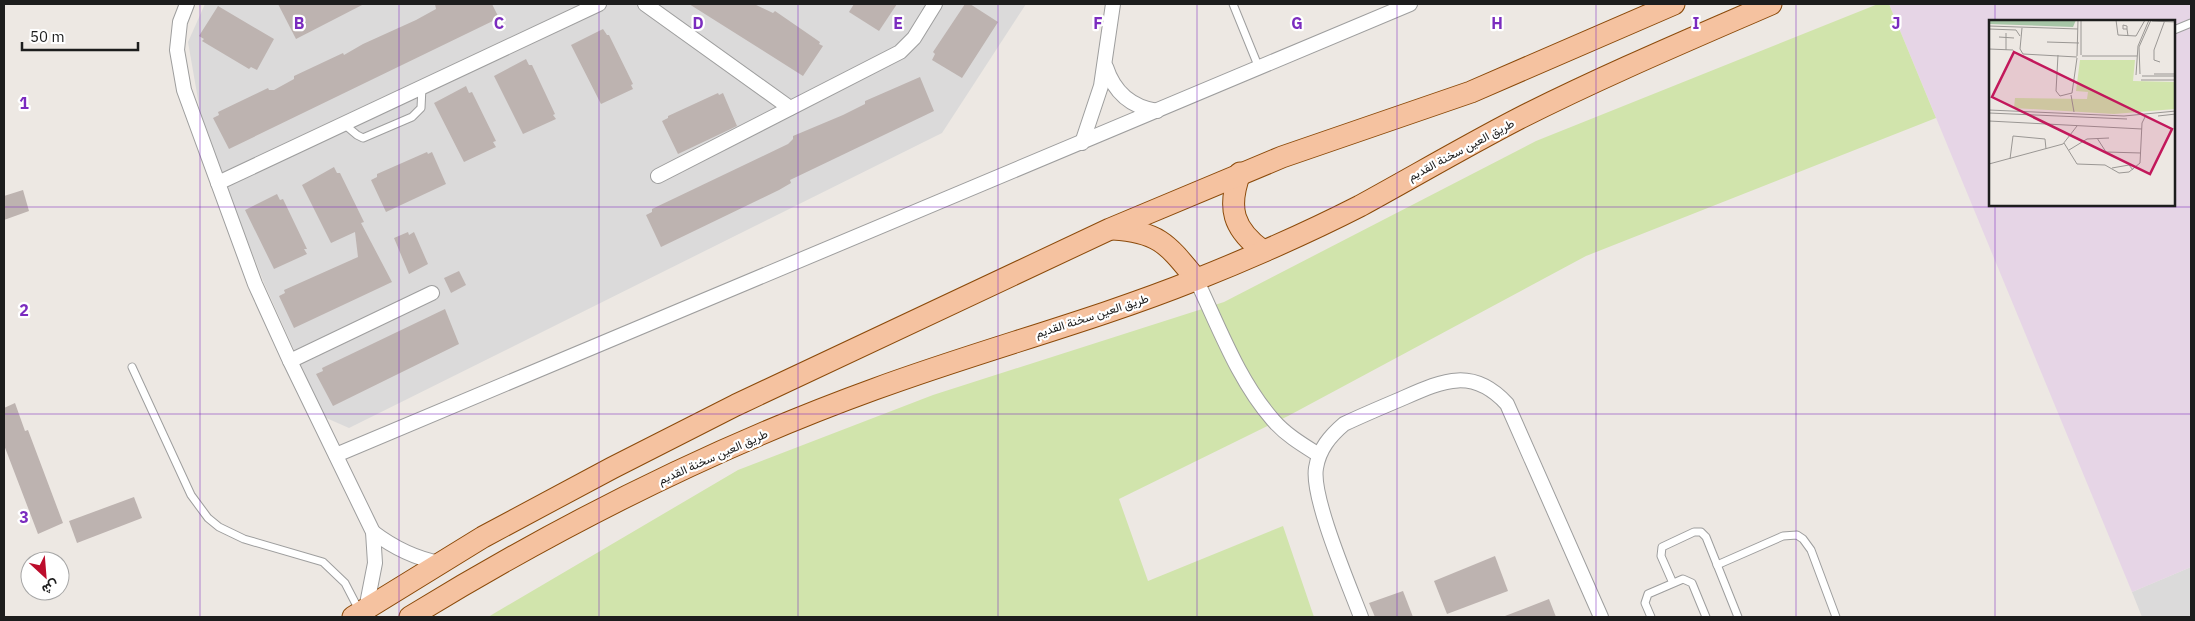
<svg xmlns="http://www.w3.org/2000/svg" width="2195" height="621" font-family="'IBM Plex Sans',Vazirmatn,sans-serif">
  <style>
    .residential { fill: #dbdada }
    .industrial { fill: #e6d5e6; fill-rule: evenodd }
    .grass { fill: #d1e4ac }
    .building { fill: #bdb3b0 }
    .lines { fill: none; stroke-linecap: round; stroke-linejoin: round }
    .lane-casing { stroke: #9e9e9e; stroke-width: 9 }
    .street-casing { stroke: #9e9e9e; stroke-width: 16 }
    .primary-casing { stroke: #8b4a0a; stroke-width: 23 }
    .lane { stroke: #fff; stroke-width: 7 }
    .street { stroke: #fff; stroke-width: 14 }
    .primary { stroke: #f5c2a0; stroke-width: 21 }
    .grid { fill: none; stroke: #7b2cbf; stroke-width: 1; stroke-opacity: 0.55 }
    .labels { text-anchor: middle; stroke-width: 4.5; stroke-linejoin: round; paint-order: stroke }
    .street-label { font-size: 12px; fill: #1d1d1d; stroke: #fff }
    .inset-road { fill: none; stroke: #9a9794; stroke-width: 1 }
    .view { fill: #c2185b; fill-opacity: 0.15; stroke: #c2185b; stroke-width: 2.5 }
    .inset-edge { fill: none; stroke: #1d1d1d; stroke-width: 2.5 }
    .grid-label { font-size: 16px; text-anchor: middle; font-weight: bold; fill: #7b2cbf; stroke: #fff; stroke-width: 4.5; stroke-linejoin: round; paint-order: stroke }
  </style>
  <rect width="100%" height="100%" fill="#ede8e3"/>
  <!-- residential -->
  <g class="residential">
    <polygon points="205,4 1026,4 942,133 349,428 324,417 264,283 203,128 188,42"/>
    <polygon points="2191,567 2191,617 2142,617 2132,592"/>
  </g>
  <!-- industrial -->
  <path class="industrial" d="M1889,4h302v563l-59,25zM1990,21h184v184h-184z"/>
  <!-- grass -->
  <polygon class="grass" points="1878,4 1889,4 1936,118 1586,256 1288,416 1119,499 1148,581 1283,526 1314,617 488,617 738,470 933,395 1224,302 1536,141"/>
  <!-- building -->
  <g class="building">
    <polygon points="278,4 364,4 296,39"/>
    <polygon points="435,4 492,4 499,18 229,149 213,118 219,115 218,112 268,88 269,90 274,90 294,79 294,76 343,53 344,55 363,44 416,20 436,9"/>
    <polygon points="689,4 754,4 773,13 775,11 820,42 819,44 823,46 803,76"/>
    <polygon points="854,4 897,4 879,31 849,12"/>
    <polygon points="965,4 970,4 998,22 962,78 932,60 935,54 933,52"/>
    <polygon points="218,6 274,39 257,70 251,67 249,69 202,41 204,39 199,36"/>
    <polygon points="603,29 607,35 609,35 633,84 631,85 633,89 601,104 571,45"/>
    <polygon points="526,59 529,65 532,65 555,114 553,115 556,119 523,134 494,76"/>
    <polygon points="920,77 934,111 790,180 791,183 779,190 661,247 646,215 652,212 652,209 788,144 793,139 793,136 843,115 865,104 865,101"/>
    <polygon points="466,86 469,93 472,92 496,141 493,142 496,147 464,162 434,103"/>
    <polygon points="718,93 719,95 723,93 737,126 678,154 662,121 668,118 668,116"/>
    <polygon points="427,152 428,154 432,152 446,184 386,212 371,180 377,177 377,174"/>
    <polygon points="334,167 337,173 340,173 364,222 361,223 392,282 294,328 279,296 285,293 284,290 358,257 355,232 331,243 302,185"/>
    <polygon points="23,190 29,211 4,220 4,196"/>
    <polygon points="277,194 280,200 283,199 307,249 304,249 307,254 274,269 245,210"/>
    <polygon points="408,232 409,235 414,232 428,264 409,274 394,238"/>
    <polygon points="459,271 466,285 451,293 444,278"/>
    <polygon points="445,309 459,344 333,406 316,374 323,371 322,368"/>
    <polygon points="15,403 25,431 28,430 63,523 38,534 4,445 4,408"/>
    <polygon points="134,497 142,518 77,543 69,521"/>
    <polygon points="1495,556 1508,591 1447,614 1434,581"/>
    <polygon points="1403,591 1413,617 1375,617 1369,603"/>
    <polygon points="1549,599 1556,617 1505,617 1505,616"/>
  </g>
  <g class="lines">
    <defs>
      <g id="lane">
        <polyline points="1233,4 1259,68"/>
        <polyline points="2174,30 2191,23"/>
        <polyline points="344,124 357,135 363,138 412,117 421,108 422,87"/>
        <polyline points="132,367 191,495 208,518 219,527 244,539 323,562 345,583 359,610"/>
        <polyline points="1717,565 1783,536 1797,535 1803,539 1811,550 1836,617"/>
        <polyline points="1672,581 1661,556 1662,547 1694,532 1701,532 1706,537 1738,617"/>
        <polyline points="1651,617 1645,603 1648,594 1683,579 1692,583 1706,617"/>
      </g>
      <g id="street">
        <polyline points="187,4 180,22 177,50 184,90 255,284 290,361 373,532 375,563 366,609"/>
        <polyline points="645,4 790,108"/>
        <path d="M1106,67c8,25 25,40 51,44"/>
        <polyline points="1082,143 1101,86 1113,4"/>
        <polyline points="658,176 900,52 914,38 935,4"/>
        <polyline points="218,183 599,4"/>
        <path d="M1196,279c23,48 42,101 77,141 13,15 30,25 46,35"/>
        <polyline points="290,361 432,293"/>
        <polyline points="336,455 1410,4"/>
        <path d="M373,532c21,16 41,26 67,31"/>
        <path d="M1361,617c-12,-32 -50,-120 -45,-149 3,-19 14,-32 28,-44 19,-9 38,-17 57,-25 41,-18 71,-33 106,5l94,213"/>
      </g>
      <g id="primary">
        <path d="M1240,173c-13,35 -7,56 23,78"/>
        <path d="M1113,229c47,3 55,16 83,50"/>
        <polyline points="353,617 483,537 612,468 736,405 1110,229 1282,157 1471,92 1674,4"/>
        <path d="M410,617c147,-90 302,-169 465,-228 106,-39 215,-67 320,-109 55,-22 112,-47 165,-74 53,-29 104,-59 158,-87 83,-42 168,-78 253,-115"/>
      </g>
    </defs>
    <!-- lane casing -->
    <use href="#lane" class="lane-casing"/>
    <!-- street casing -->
    <use href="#street" class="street-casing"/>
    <!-- primary casing -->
    <use href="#primary" class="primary-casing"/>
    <!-- lane -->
    <use href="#lane" class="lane"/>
    <!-- street -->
    <use href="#street" class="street"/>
    <!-- primary -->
    <use href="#primary" class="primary"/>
  </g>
  <!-- grid -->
  <path class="grid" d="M200,4v613M399,4v613M599,4v613M798,4v613M998,4v613M1197,4v613M1397,4v613M1596,4v613M1796,4v613M1995,4v17M1995,205v412M4,207h2187M4,414h2187"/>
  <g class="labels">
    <!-- street labels -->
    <g class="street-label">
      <text transform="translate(1461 150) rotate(-28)" y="4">طريق العين سخنة القديم</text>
      <text transform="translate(1092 316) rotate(-18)" y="4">طريق العين سخنة القديم</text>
      <text transform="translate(713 457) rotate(-24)" y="4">طريق العين سخنة القديم</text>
    </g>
  </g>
  <!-- overview -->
  <g transform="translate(1989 20)">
    <rect width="186" height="186" fill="#ede8e3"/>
    <path d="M91,40h55l-2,21 42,1v27l-61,5 -100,-6 1,-10 72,1 1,-7 -12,-1z" fill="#d1e4ac"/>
    <path d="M0,0h87l-3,7 -84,-3z" fill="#a6c5a6"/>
    <path class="inset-road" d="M92,0v35M127,0l2,15 18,1 9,-16M163,1l24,1M0,6l89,3M33,8l-2,21 3,5 54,3M0,9l27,1 4,6M138,9h-4v-4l4,1v3l1,7M17,13v17M10,17l15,1M58,22l32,1M0,29l24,1M69,35l-2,36 4,5 12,-3 5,-35M88,36l1,-36M93,36h55M171,42l-6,-2v-10l11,-30M151,54l-1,-27 12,-27M165,54h22M147,55l2,-29 11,-26M153,56h34M152,60h35M82,75l3,17M0,90l135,6 52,-5M0,93l138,6M169,96l18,-2M0,101l153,8M108,118l9,14 35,1M75,123l13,21 28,1 14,8 10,-1 11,-9 2,-40 3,-6M80,130l18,-11 22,-1M21,139l3,-23 32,3 1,10M0,144l74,-20 14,-18M123,148l17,-3 4,5"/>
    <path class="view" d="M25,32l158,77 -22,45 -158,-77z"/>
    <rect width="186" height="186" class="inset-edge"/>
  </g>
  <g class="grid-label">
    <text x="299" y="29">B</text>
    <text x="499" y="29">C</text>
    <text x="698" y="29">D</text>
    <text x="898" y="29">E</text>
    <text x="1098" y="29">F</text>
    <text x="1297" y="29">G</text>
    <text x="1497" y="29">H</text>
    <text x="1696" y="29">I</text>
    <text x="1896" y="29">J</text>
    <text x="24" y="109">1</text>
    <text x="24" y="316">2</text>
    <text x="24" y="523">3</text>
  </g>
  <!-- border -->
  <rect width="2195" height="621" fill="none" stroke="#1d1d1d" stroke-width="10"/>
  <!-- north arrow -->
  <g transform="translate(45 576) rotate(154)"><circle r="24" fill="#ffffff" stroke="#a5a5a5"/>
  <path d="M0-4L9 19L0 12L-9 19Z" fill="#bc0d2c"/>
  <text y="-8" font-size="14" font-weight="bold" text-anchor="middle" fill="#1d1d1d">ش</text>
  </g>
  <!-- scale -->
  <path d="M22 42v8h116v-8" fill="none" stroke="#1d1d1d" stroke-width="2.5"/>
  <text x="30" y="42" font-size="15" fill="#1d1d1d" stroke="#ffffff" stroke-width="4" paint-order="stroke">50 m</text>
</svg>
